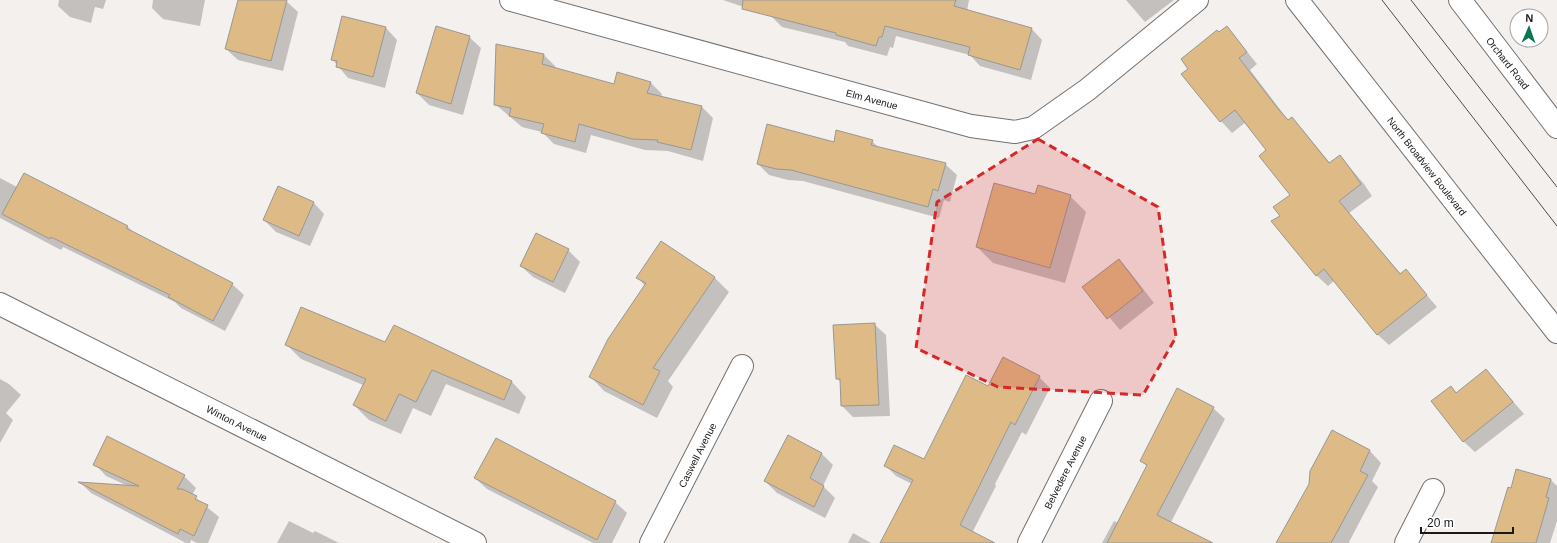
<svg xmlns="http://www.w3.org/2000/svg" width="1557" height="543" font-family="Arial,sans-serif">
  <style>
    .shadow { fill: #0003 }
    .building { fill: #deba87; stroke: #999794 }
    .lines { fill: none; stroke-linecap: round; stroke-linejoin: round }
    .minor-casing { stroke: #74716f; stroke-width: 24 }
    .minor { stroke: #fff; stroke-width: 22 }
    .tram { stroke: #4e4d4b; stroke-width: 1 }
    .marked { fill: #d62828; fill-opacity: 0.2; stroke: #d62828; stroke-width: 3; stroke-dasharray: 8 5; stroke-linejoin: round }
    .labels { text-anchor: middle; stroke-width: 3; stroke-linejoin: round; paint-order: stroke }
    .street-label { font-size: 10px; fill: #1a1918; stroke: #fff }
  </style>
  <rect width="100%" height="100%" fill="#f4f0ee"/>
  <!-- shadow -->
  <g class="shadow">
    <polygon points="59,0 106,0 103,9 95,7 91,23 70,17 58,6"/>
    <polygon points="153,0 205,0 200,26 163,19 152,8"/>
    <polygon points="239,0 285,0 298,12 283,71 238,60 226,49"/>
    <polygon points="723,0 969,0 967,11 1031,28 1042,40 1031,80 980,66 970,55 896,36 893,48 890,47 887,56 848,46 845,42 782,27 771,16"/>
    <polygon points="1126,0 1174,0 1145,22"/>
    <polygon points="343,17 386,28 397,40 385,88 348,78 332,59"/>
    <polygon points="1227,27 1257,64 1250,70 1289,121 1292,119 1303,130 1330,163 1340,156 1364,184 1372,196 1349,213 1401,274 1406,271 1437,307 1389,345 1377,334 1335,280 1328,286 1316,275 1281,216 1291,195 1268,150 1246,122 1232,133 1221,121 1190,69 1219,33"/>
    <polygon points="469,37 481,48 463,115 429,105 417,93"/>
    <polygon points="497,45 544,55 555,66 555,69 615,85 650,82 662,94 661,97 702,107 713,118 703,161 668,151 645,150 591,135 586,153 554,144 542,132 522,127 495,104"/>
    <polygon points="872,141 879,148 945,164 957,175 950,202 944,200 939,218 803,181 788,180 769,175 758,164 834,143"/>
    <polygon points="0,178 17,187 127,226 134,233 232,284 244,295 225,331 181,308 175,302 63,247 61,250 0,218"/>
    <polygon points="1036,195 1070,196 1086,212 1065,283 993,263 977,247"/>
    <polygon points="313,202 324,214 310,246 276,232 264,220"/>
    <polygon points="662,242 715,278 729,292 668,381 673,387 657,418 604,391 590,376 645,286 638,278"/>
    <polygon points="568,250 580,262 565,293 533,277 521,266"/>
    <polygon points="1119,260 1130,272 1154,303 1120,330 1084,287"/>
    <polygon points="874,324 886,335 890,416 853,417 842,406 841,382 837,379"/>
    <polygon points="394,327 512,382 526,397 519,414 446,384 431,416 413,408 401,434 369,420 354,405 363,385 301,359 286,344 386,344"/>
    <polygon points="1486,370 1524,414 1475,452 1463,441 1451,387 1457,393"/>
    <polygon points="1039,377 1050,388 1026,435 1022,432 995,484 996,486 971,535 972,543 881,543 912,484 896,476 885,465 924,460 989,387"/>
    <polygon points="0,379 9,384 21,395 6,413 13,420 0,443"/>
    <polygon points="1213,408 1225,419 1170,524 1171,543 1102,543 1114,521 1118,523 1147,466 1142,461"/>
    <polygon points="1332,431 1370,451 1381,463 1372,481 1378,487 1349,542 1350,543 1286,543"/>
    <polygon points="788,436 822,454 833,465 823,486 835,498 825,518 777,493 765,481"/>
    <polygon points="95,464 184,476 196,488 192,495 219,517 208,543 197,543 191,540 190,543 186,543 91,493 81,483 128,486 106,476"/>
    <polygon points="1517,470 1551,480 1557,486 1557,521 1550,543 1492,543 1512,489"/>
    <polygon points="475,478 615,502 627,513 612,543 593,543 487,489"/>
    <polygon points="289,521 313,533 315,531 339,543 277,543"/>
    <polygon points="853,533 871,543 848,543"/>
  </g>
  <!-- building -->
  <g class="building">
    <polygon points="238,0 287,0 271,61 225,49"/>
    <polygon points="743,0 956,0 954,6 1032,28 1020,70 968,55 970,47 885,26 882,37 879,37 876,46 836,35 836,33 742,9"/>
    <polygon points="342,16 386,27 373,77 336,67 337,61 331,60"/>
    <polygon points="436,26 470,36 451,104 416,93"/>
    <polygon points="1227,26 1247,52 1239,58 1279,110 1288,120 1292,117 1329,163 1340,155 1352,171 1361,184 1339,201 1400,274 1406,269 1427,295 1377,335 1324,269 1316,276 1271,221 1280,216 1273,207 1290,195 1259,156 1266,150 1235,110 1220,122 1181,74 1188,69 1181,59 1217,30 1219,32"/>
    <polygon points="496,44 544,54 542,64 614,84 617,72 651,82 647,93 702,106 691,150 657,142 658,140 632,139 579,124 575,142 541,133 544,124 509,116 511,108 494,105"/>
    <polygon points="767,124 834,142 836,130 873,140 871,145 946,163 938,191 933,189 928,207 791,170 776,169 757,164"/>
    <polygon points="24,173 128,226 126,228 233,283 213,321 168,297 170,295 51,237 50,239 2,214"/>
    <polygon points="994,183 1035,194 1038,185 1071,195 1050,268 976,247"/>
    <polygon points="278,186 314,202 299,236 263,220"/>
    <polygon points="536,233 569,249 553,282 520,266"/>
    <polygon points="661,241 715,277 653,368 660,371 643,405 589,377 608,339 646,283 636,278"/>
    <polygon points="1119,259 1143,291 1107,319 1082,287"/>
    <polygon points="301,307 385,342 394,325 512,381 504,400 432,370 416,402 399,394 386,421 353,405 366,379 285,345"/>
    <polygon points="875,323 879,405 841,406 840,379 836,379 833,325"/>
    <polygon points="1003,357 1040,376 1015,425 1011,422 960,525 995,543 880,543 913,480 884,466 894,445 924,459 966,375 988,386"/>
    <polygon points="1486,369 1513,402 1463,442 1431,401 1451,386 1456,393"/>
    <polygon points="1177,388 1214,407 1157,515 1213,543 1107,543 1147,465 1140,461"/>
    <polygon points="1332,430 1370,450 1360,471 1368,475 1331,543 1276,543 1309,484 1310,471"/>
    <polygon points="788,435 822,453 810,478 824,486 814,507 764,481"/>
    <polygon points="107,436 185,475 177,489 182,489 197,496 195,499 208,505 194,536 180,529 178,534 78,482 139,486 93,465"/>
    <polygon points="496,438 616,501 597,540 474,478"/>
    <polygon points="1516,469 1551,479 1546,497 1549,498 1536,543 1491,543 1508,487 1511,488"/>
  </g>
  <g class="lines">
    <defs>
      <g id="minor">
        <polyline points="511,0 971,126 1015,132 1033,128 1087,90 1197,0"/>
        <polyline points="1297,0 1557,332"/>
        <polyline points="1460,0 1557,127"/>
        <polyline points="0,304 475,543"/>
        <polyline points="651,543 742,366"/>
        <polyline points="1029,543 1101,401"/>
        <polyline points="1406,543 1433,490"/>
      </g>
    </defs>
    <!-- minor casing -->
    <use href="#minor" class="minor-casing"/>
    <!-- minor -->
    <use href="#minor" class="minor"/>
    <!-- tram -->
    <g class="tram">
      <polyline points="1382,0 1557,226"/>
      <polyline points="1411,0 1557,187"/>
    </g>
  </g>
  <!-- marked area -->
  <path class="marked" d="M1038,139l120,68 18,130 -33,58 -145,-8 -82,-39 21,-146z"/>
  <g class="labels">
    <!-- street labels -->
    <g class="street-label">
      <text transform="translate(1508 63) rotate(52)" y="4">Orchard Road</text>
      <text transform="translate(872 99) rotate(15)" y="4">Elm Avenue</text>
      <text transform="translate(1427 166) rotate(52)" y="4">North Broadview Boulevard</text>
      <text transform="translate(237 423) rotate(27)" y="4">Winton Avenue</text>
      <text transform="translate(697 455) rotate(-63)" y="4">Caswell Avenue</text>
      <text transform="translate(1065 472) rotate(-63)" y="4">Belvedere Avenue</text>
    </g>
  </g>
  <!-- north arrow -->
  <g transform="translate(1529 28) rotate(2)"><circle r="19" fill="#ffffff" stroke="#a3a3a3"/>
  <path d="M0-3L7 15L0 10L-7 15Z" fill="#087650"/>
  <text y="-6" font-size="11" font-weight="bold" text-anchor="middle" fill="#1a1918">N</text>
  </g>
  <!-- scale -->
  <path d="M1421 527v6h92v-6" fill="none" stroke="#1a1918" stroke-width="2"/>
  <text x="1427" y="527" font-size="12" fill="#1a1918" stroke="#ffffff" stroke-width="3" paint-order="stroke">20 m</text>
</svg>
